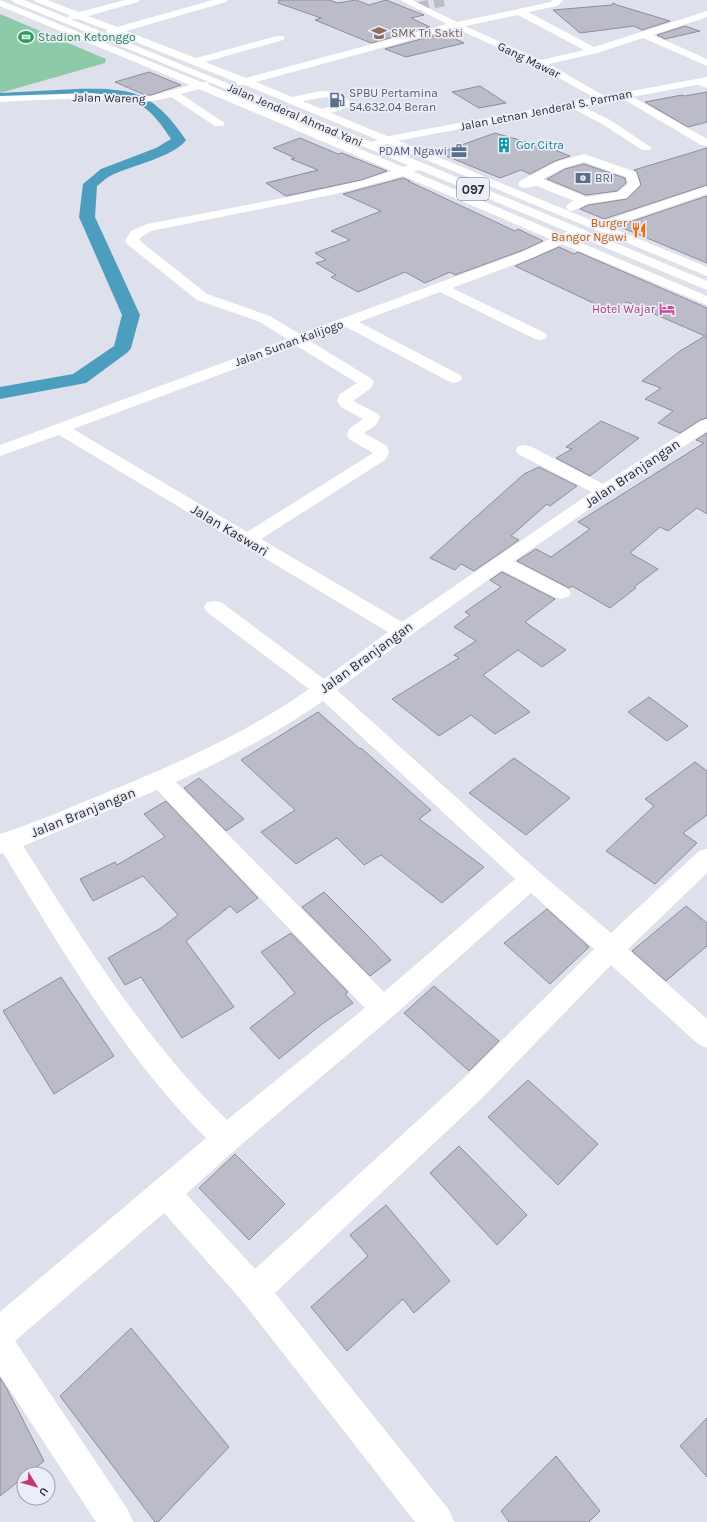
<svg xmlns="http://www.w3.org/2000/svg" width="707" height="1522" font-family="Karla,sans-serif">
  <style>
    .green { fill: #8dcaa9 }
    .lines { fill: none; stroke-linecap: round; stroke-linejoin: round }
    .canal { fill: #4d9ebe; fill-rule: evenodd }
    .building { fill: #bbbcc7; stroke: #8d8e99 }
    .minor-tunnel { stroke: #bbbcc6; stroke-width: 10; stroke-dasharray: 10 5.5; stroke-linecap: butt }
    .minor { fill: #fff; fill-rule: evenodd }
    .major { fill: #fff; fill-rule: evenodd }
    .labels { text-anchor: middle; stroke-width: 3.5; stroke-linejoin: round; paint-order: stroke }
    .far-education-label { font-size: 12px; fill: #785e54; stroke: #ebedf9; text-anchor: start }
    .far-leisure-label { font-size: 12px; fill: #27864d; stroke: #ebedf9; text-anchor: start }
    .far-street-label { font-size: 12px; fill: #2d2d32; stroke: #ebedf9 }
    .far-service-label { font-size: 12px; fill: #4e5e75; stroke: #ebedf9; text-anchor: start }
    .far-culture-label { font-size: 12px; fill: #0d838f; stroke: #ebedf9; text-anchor: start }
    .far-food-label { font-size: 12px; fill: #c56008; stroke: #ebedf9; text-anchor: end }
    .far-hotel-label { font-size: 12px; fill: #b23c85; stroke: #ebedf9; text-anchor: end }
    .shield { fill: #ebedf9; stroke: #66676e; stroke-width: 1 }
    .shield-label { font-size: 13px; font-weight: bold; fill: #2d2d32 }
    .street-label { font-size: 14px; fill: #2d2d32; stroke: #ebedf9 }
  </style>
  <rect width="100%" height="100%" fill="#dee0eb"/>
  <!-- green -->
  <polygon class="green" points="0,14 106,59 105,63 0,93"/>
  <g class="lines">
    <!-- canal -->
    <path class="canal" d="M76,89c57,-1 76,2 110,51 -11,16 -55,26 -74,35 -5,2 -10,7 -15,11l-2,31 45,98 -9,33 -3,4 -42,31 -86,16v-12l73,-13 41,-28 8,-31 -43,-98 4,-33 18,-15 55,-21 15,-9c-8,-12 -18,-27 -31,-34 -32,-19 -102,-4 -140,-4v-8z"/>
  </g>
  <!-- building -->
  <g class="building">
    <polygon points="279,0 329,0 338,3 356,0 369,5 386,0 424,15 411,18 430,27 371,43 315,20 321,18 278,3"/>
    <polygon points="613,3 617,5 670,21 642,30 634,26 580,33 553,10 612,5"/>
    <polygon points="685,26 700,31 665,39 657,35"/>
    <polygon points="443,33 464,43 406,57 385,49"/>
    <polygon points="149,72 181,85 151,95 145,95 115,82"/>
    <polygon points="480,86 506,103 479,108 452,92"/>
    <polygon points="707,92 707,122 688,127 645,102 682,95 685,96"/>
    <polygon points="495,133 555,150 570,156 555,161 530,174 521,170 500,178 439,153"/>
    <polygon points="300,138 338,154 342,153 387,171 361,180 286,196 266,183 318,170 291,159 295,158 273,148"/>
    <polygon points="707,148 707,185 604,219 580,209 588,205 627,199 641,185 637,172 634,170"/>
    <polygon points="584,164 625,178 626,183 617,191 586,195 547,179 565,169"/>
    <polygon points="403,178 410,181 408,181 515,231 518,229 543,241 521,251 455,275 450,272 425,283 405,272 358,292 331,277 336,275 316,263 326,260 315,253 350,240 331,231 381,211 343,194"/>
    <polygon points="707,196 707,263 618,226"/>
    <polygon points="559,247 574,254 578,252 707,308 707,418 700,420 680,433 658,423 673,411 645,399 661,388 642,381 680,351 705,336 627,302 610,311 515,266"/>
    <polygon points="601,421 639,438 590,476 556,458 572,449 566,447"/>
    <polygon points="707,433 707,514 697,508 668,531 660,527 630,553 658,569 634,587 636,588 610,608 572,586 569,588 517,561 536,549 551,557 590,529 578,522 704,443 696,440"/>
    <polygon points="539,467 577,486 550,506 547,504 511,536 519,540 474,571 461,564 455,570 430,558 524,474"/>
    <polygon points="502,572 555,599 525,622 566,650 542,667 518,650 483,675 530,712 495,734 471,715 439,736 392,699 459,658 454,655 476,641 454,627 470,615 465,612 501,587 490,580"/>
    <polygon points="649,697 688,726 667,741 628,712"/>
    <polygon points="318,712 360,749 361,748 431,810 419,819 484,867 442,903 381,855 364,865 337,838 296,864 261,832 295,810 241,760"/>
    <polygon points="514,758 570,798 526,835 469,793"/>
    <polygon points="695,762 707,771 707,815 683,833 697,843 655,884 606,851 654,806 645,799"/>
    <polygon points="199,778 244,819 226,831 184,788"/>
    <polygon points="166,801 258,898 237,913 230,906 186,941 234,1007 182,1038 141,977 125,985 108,958 161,928 178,915 143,876 93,901 80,879 115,862 117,865 165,837 144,814"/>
    <polygon points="324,892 364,932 391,960 370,976 302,907"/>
    <polygon points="686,906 707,923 707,946 666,981 632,951"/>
    <polygon points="547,909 589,947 550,984 504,943"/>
    <polygon points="291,933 348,992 345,994 353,1003 322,1024 279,1059 250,1028 295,993 261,952"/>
    <polygon points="61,977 114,1056 54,1094 3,1011"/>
    <polygon points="434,986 499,1041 469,1071 404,1013"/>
    <polygon points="528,1080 598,1144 558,1185 488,1117"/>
    <polygon points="459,1146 527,1215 497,1245 430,1173"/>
    <polygon points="235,1154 285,1204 249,1240 199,1188"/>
    <polygon points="386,1205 450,1281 414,1313 403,1299 347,1351 311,1307 368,1256 350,1235"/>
    <polygon points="131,1328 229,1447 158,1522 155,1522 60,1396"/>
    <polygon points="0,1378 7,1389 44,1461 28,1474 24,1474 24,1477 0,1496"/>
    <polygon points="707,1418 707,1477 680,1446"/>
    <polygon points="556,1456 600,1511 589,1522 509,1522 501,1511"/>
  </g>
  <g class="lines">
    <!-- minor-tunnel -->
    <polyline class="minor-tunnel" points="419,7 449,0"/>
    <!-- minor -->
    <g class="minor">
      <path d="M0,0l201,82h7l1,3 194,82 14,-5 4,1 2,3 -2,3 -7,3 147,62 9,-3 5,1 2,3 -5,4 135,57v9l-145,-61 -30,14 -80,30 93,45 2,3 -2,3 -5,1 -5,-1 -95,-47 -81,30 101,53 2,3 -2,3 -6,2 -6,-2 -102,-54 -36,14 62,38 2,3 -3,6 -18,13 25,13 2,3 -4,8 -12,8 23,13 2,7 -4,7 -124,79 141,83 190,-130 -74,-38 -2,-4 2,-4 6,-1 6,1 73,38 98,-63 6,-2v12l-110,73 -83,57 54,28 3,4 -3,4 -7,2 -7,-2 -52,-27 -94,67 -71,53 202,182 72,61 88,-82 8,-2v24l-79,76 79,70v29l-9,-4 -87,-79 -129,133 -207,195 174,217 5,12h-39l-172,-220 -79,-89 -149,128 113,169 5,12h-37l-96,-147v-63l206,-174c-83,-83 -142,-185 -203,-285l-3,1v-20c37,-12 74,-28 110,-43 69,-28 138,-59 199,-102l-102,-77 -3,-5 3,-5 7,-1 7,1 103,77 64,-47 -329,-197 -59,21v-11l287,-106 -27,-17 -63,-22 -70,-56 -2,-3 6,-10 16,-7 141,-27 73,-16 31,-10 -193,-82 -18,5 42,28 2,2 -2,2h-8l-44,-29c-31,9 -49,4 -79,2 -30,-1 -62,2 -92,3v-6l91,-3 39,4 21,-1 39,-11 -190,-79zM403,176l147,63 -28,13 -222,82 -30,-18 -63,-22 -68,-54 2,-3 10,-6 185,-37zM297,346l60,37 -17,11 -3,7 4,6 22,12 -14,10 -2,6 2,4 24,14 -126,79 -174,-103zM323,701l192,178 -131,113 -208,-210c51,-23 101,-49 147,-81zM157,790l208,218 -138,112c-83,-81 -142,-177 -204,-274zM531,893l63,56 -132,131 -207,189 -69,-75 50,-45 156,-132z"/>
      <path d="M34,0h13l32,12 46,-12h15l-2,2 -50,14 29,11 96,-27h15l-2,2 -100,29 70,27 81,-22h6l2,2 -2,2 -78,22 41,16 201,-54 -47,-24h12l45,22 94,-20 2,-2h10l-6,6 -29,6 66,35 113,-36v6l-54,18 54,24v7l-64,-28 -46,15 -48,11 57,33 1,2 -5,3 -66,-37 -81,-37 -199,54 36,15 28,-6 14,1 10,4 7,7 -2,4 -18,6 267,110 109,-37v8l-97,33 97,40v9l-462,-191h-8l-1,-3 -120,-48h-8l-2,-2 1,-2 -29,-11h-8l-2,-2 1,-2 -33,-13zM518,15l66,35 -43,10 -76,-34zM327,97l13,6 -18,6 -20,-8z"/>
      <polygon points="700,79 707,81 707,88 696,84 695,82"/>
      <polygon points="624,92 707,139 707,146 701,145 620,97 619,95 620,93"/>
      <polygon points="572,101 612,121 652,148 650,150 642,150 604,125 568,106 567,104"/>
      <path d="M584,154l52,18 4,13 -14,13 -38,6 -16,7 -4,-1 -2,-3 2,-3 6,-3 -37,-15 -13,2 -4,-1 -2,-3 2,-3 36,-19zM584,162l42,15 2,7 -10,8 -32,5 -43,-18 21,-11z"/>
    </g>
    <!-- major -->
    <polygon class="major" points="11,0 24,0 371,142 394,135 707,77 707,83 396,141 382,146 707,281 707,290 226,89 13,2"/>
  </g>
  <!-- icons -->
  <defs>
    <symbol id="school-bare" viewBox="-9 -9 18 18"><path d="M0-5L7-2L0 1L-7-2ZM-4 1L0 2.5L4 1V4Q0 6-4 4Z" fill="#8d6e63" stroke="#ebedf9" stroke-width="2.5" paint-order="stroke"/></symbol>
    <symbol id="stadium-bare" viewBox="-9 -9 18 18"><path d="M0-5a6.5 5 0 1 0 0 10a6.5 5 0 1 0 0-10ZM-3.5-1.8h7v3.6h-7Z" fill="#2e9e5b" stroke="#ebedf9" stroke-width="2.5" paint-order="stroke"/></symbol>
    <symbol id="fuel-bare" viewBox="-9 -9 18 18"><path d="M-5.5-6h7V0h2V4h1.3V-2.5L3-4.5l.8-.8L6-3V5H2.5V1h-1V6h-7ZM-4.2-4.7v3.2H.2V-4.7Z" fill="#5c6f8a" stroke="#ebedf9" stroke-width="2.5" paint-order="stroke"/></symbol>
    <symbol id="building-bare" viewBox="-9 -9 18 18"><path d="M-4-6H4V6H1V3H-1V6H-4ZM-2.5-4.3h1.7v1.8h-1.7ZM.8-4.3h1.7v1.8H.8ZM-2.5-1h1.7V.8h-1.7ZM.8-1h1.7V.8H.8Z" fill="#0f9aa8" stroke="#ebedf9" stroke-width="2.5" paint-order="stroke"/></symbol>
    <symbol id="office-bare" viewBox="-9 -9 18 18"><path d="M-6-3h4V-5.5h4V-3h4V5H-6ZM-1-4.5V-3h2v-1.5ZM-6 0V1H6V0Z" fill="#5c6f8a" stroke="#ebedf9" stroke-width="2.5" paint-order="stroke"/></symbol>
    <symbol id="bank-bare" viewBox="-9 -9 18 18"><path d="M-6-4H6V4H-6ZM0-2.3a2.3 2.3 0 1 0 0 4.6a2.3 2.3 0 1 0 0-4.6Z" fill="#5c6f8a" stroke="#ebedf9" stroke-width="2.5" paint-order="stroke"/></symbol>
    <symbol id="restaurant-bare" viewBox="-9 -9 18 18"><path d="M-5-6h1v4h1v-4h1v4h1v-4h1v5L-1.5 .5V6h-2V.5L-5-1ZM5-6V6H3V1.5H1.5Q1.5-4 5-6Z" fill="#e8710a" stroke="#ebedf9" stroke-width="2.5" paint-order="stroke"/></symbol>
    <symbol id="hotel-bare" viewBox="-9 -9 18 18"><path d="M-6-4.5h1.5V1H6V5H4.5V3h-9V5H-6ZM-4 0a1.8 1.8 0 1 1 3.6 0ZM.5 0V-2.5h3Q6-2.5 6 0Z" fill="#d1479c" stroke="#ebedf9" stroke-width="2.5" paint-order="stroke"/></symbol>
  </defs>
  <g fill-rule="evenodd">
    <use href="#school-bare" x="368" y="22" width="22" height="22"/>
    <use href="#stadium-bare" x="15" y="26" width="22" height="22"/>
    <use href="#fuel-bare" x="326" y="89" width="22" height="22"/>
    <use href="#building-bare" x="493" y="134" width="22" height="22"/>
    <use href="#office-bare" x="448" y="140" width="22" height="22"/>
    <use href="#bank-bare" x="572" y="167" width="22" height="22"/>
    <use href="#restaurant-bare" x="628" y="219" width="22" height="22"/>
    <use href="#hotel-bare" x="656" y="298" width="22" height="22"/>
  </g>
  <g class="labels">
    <!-- far-education labels -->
    <g class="far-education-label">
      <text x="391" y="37">SMK Tri Sakti</text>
    </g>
    <!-- far-leisure labels -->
    <g class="far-leisure-label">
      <text x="38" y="41">Stadion Ketonggo</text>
    </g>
    <!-- far-street labels -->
    <g class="far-street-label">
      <text transform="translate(529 60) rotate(26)" y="4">Gang Mawar</text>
      <text transform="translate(109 98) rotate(1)" y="4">Jalan Wareng</text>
      <text transform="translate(546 110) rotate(-11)" y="4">Jalan Letnan Jenderal S. Parman</text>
      <text transform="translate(295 115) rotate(23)" y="4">Jalan Jenderal Ahmad Yani</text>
      <text transform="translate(289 343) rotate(-20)" y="4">Jalan Sunan Kalijogo</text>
    </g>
    <!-- far-service labels -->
    <g class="far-service-label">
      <text x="349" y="97">SPBU Pertamina<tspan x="349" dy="14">54.632.04 Beran</tspan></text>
      <text x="447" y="155" text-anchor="end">PDAM Ngawi</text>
      <text x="595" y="182">BRI</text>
    </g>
    <!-- far-culture labels -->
    <g class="far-culture-label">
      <text x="516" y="149">Gor Citra</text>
    </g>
    <!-- far-food labels -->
    <g class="far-food-label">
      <text x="627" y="227">Burger<tspan x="627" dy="14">Bangor Ngawi</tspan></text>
    </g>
    <!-- far-hotel labels -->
    <g class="far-hotel-label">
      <text x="655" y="313">Hotel Wajar</text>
    </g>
    <!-- shield labels -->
    <rect class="shield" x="457" y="178" width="32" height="22" rx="3"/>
    <g class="shield-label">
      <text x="473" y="194">097</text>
    </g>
    <!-- street labels -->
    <g class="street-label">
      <text transform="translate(632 473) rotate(-34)" y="5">Jalan Branjangan</text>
      <text transform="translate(230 530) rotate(31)" y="5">Jalan Kaswari</text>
      <text transform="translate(366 657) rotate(-36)" y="5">Jalan Branjangan</text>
      <text transform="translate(83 812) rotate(-22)" y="5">Jalan Branjangan</text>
    </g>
  </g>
  <!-- north arrow -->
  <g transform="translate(36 1486) rotate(127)"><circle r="19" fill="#ebedf9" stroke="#9fa0a9"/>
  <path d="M0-3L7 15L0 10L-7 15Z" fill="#c3376a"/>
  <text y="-6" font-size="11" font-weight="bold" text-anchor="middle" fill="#2d2d32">U</text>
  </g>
</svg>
